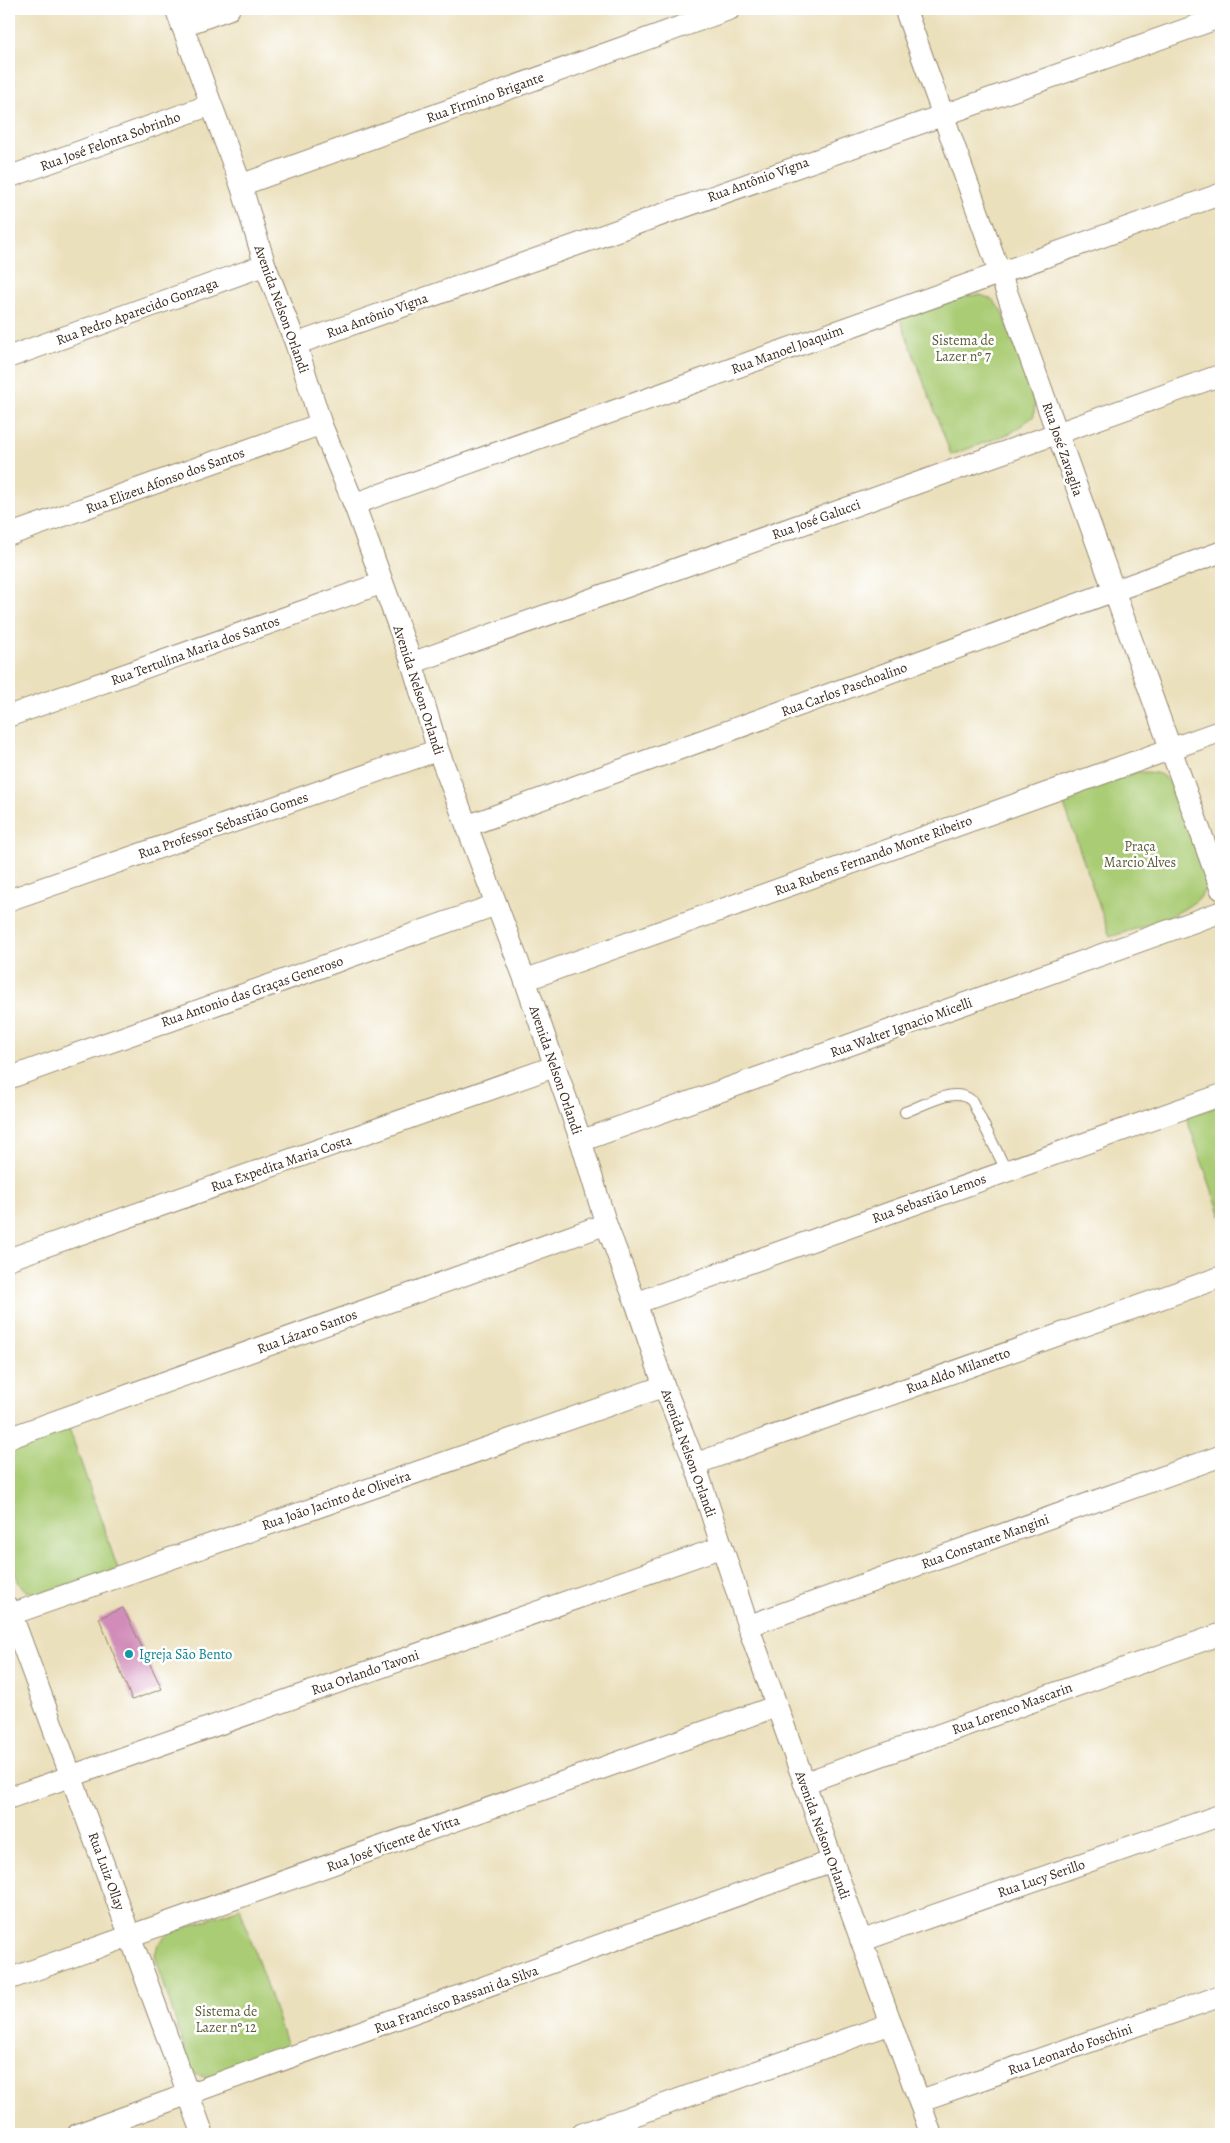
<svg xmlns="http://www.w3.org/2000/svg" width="1230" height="2143" font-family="Alegreya,serif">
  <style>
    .green { fill: #aacc75; stroke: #727b4a }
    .building { fill: #d18cba }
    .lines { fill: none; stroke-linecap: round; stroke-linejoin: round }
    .service-casing { stroke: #93856d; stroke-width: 12 }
    .minor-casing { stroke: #93856d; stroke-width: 23 }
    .service { stroke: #fff; stroke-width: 10 }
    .minor { stroke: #fff; stroke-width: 21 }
    .culture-dot { fill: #0f9aa8; stroke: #fff; stroke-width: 2 }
    .labels { text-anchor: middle; stroke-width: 5; stroke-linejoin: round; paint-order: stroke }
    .street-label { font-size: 14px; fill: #3b2a1e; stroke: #fff }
    .park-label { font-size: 14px; fill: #5c5b38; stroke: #fff }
    .culture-label { font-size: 14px; fill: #0d838f; stroke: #fff; text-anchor: start }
  </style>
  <rect width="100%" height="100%" fill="#fff"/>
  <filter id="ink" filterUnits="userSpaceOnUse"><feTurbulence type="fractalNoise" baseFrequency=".02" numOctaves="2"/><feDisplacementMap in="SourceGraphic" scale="10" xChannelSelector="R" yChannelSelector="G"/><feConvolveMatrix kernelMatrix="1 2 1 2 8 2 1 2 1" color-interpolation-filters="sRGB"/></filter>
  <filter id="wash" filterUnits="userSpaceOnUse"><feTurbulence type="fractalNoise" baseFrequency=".0096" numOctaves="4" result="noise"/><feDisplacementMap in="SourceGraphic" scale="20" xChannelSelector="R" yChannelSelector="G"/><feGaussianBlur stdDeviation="1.12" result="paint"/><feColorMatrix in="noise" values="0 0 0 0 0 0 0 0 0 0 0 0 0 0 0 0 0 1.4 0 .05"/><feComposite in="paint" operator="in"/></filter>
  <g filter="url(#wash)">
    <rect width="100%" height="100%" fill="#ebe0bc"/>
    <!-- green -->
    <g class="green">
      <polygon points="981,295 993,300 1003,313 1035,403 1034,416 1011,433 951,455 900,319 964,296"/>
      <path d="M1137,772c21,0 26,0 39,18 5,14 33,80 32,90 -2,32 -73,48 -98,57l-48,-138z"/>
      <polygon points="1221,1105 1221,1216 1186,1117"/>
      <polygon points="69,1428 118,1569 39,1594 26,1591 19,1583 9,1557 9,1449"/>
      <polygon points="240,1908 289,2052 212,2079 194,2074 190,2068 155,1955 158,1944 170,1933"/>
    </g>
    <g id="blocks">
      <!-- building -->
      <polygon class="building" points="123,1608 162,1689 132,1700 99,1618"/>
    </g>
  </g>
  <g filter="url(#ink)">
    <use href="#blocks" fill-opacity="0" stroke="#93856d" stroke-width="1"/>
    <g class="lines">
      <defs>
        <path id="service" d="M905,1112c20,-7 50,-27 67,-11l34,69"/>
        <g id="minor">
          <polyline points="176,9 241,185 265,265 296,344 321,424 354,504 412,663 438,750 525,980 581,1141 606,1224 636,1303 664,1386 695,1464 748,1626 931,2134"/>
          <polyline points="905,9 1221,889"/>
          <polyline points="182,26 229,9"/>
          <polyline points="9,177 210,105"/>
          <polyline points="241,185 730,9"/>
          <polyline points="296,344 1221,17"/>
          <polyline points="9,357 265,265"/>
          <polyline points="354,504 1221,194"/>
          <polyline points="9,535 321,424"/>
          <polyline points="412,663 1221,375"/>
          <polyline points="9,716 382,583"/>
          <polyline points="467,826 1221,552"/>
          <polyline points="9,900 438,750"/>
          <polyline points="525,980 1221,731"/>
          <polyline points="9,1078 495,905"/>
          <polyline points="581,1141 1221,912"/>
          <polyline points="9,1259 553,1067"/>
          <polyline points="636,1303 1221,1095"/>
          <polyline points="9,1438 606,1224"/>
          <polyline points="695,1464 1221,1277"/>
          <polyline points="9,1608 203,2134"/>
          <polyline points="9,1615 664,1386"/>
          <polyline points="748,1626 1221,1456"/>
          <polyline points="804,1783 1221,1634"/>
          <polyline points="9,1798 722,1547"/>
          <polyline points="861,1941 1221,1815"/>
          <polyline points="9,1979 777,1706"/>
          <polyline points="919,2101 1221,1996"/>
          <polyline points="78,2134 832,1861"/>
          <polyline points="582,2134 890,2024"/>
        </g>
      </defs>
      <!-- service casing -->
      <use href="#service" class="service-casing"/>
      <!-- minor casing -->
      <use href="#minor" class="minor-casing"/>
      <!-- service -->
      <use href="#service" class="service"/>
      <!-- minor -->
      <use href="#minor" class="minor"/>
    </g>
  </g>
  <!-- markers -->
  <circle class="culture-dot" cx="129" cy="1654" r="5"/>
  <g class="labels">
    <!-- street labels -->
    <g class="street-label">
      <text transform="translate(485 97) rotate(-20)" y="5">Rua Firmino Brigante</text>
      <text transform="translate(110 141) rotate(-20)" y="5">Rua José Felonta Sobrinho</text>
      <text transform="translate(758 179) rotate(-20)" y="5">Rua Antônio Vigna</text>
      <text transform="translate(282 309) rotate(70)" y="5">Avenida Nelson Orlandi</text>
      <text transform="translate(137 311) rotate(-20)" y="5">Rua Pedro Aparecido Gonzaga</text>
      <text transform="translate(377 315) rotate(-20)" y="5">Rua Antônio Vigna</text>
      <text transform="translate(787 349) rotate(-20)" y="5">Rua Manoel Joaquim</text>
      <text transform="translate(1063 449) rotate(71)" y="5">Rua José Zavaglia</text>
      <text transform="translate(165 480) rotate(-20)" y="5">Rua Elizeu Afonso dos Santos</text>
      <text transform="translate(816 519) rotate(-20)" y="5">Rua José Galucci</text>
      <text transform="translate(195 650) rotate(-20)" y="5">Rua Tertulina Maria dos Santos</text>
      <text transform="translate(844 689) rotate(-20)" y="5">Rua Carlos Paschoalino</text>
      <text transform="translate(419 690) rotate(72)" y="5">Avenida Nelson Orlandi</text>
      <text transform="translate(223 825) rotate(-19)" y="5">Rua Professor Sebastião Gomes</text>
      <text transform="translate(873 855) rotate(-20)" y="5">Rua Rubens Fernando Monte Ribeiro</text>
      <text transform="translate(252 991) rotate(-19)" y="5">Rua Antonio das Graças Generoso</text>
      <text transform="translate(901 1027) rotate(-20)" y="5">Rua Walter Ignacio Micelli</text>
      <text transform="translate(556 1070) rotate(71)" y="5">Avenida Nelson Orlandi</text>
      <text transform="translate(281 1163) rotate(-19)" y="5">Rua Expedita Maria Costa</text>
      <text transform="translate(929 1198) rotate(-20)" y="5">Rua Sebastião Lemos</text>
      <text transform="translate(307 1331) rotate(-20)" y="5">Rua Lázaro Santos</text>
      <text transform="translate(958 1370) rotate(-20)" y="5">Rua Aldo Milanetto</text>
      <text transform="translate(689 1453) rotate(70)" y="5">Avenida Nelson Orlandi</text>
      <text transform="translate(336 1500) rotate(-19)" y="5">Rua João Jacinto de Oliveira</text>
      <text transform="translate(985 1541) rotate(-20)" y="5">Rua Constante Mangini</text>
      <text transform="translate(365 1672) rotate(-19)" y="5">Rua Orlando Tavoni</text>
      <text transform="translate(1012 1708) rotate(-20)" y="5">Rua Lorenco Mascarin</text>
      <text transform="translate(823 1835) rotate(70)" y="5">Avenida Nelson Orlandi</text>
      <text transform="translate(393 1843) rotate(-20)" y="5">Rua José Vicente de Vitta</text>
      <text transform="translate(107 1871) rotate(70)" y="5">Rua Luiz Ollay</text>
      <text transform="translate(1041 1878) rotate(-19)" y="5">Rua Lucy Serillo</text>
      <text transform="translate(456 1999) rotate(-20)" y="5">Rua Francisco Bassani da Silva</text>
      <text transform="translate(1070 2049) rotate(-19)" y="5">Rua Leonardo Foschini</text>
    </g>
    <!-- park labels -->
    <g class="park-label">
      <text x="963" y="345">Sistema de<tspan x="963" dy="16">Lazer nº 7</tspan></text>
      <text x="1140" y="851">Praça<tspan x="1140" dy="16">Marcio Alves</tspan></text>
      <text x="226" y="2016">Sistema de<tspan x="226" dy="16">Lazer nº 12</tspan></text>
    </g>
    <!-- culture labels -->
    <g class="culture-label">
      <text x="139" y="1659">Igreja São Bento</text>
    </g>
  </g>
  <!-- margin -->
  <rect width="1230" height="2143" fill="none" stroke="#fff" stroke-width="30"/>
</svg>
